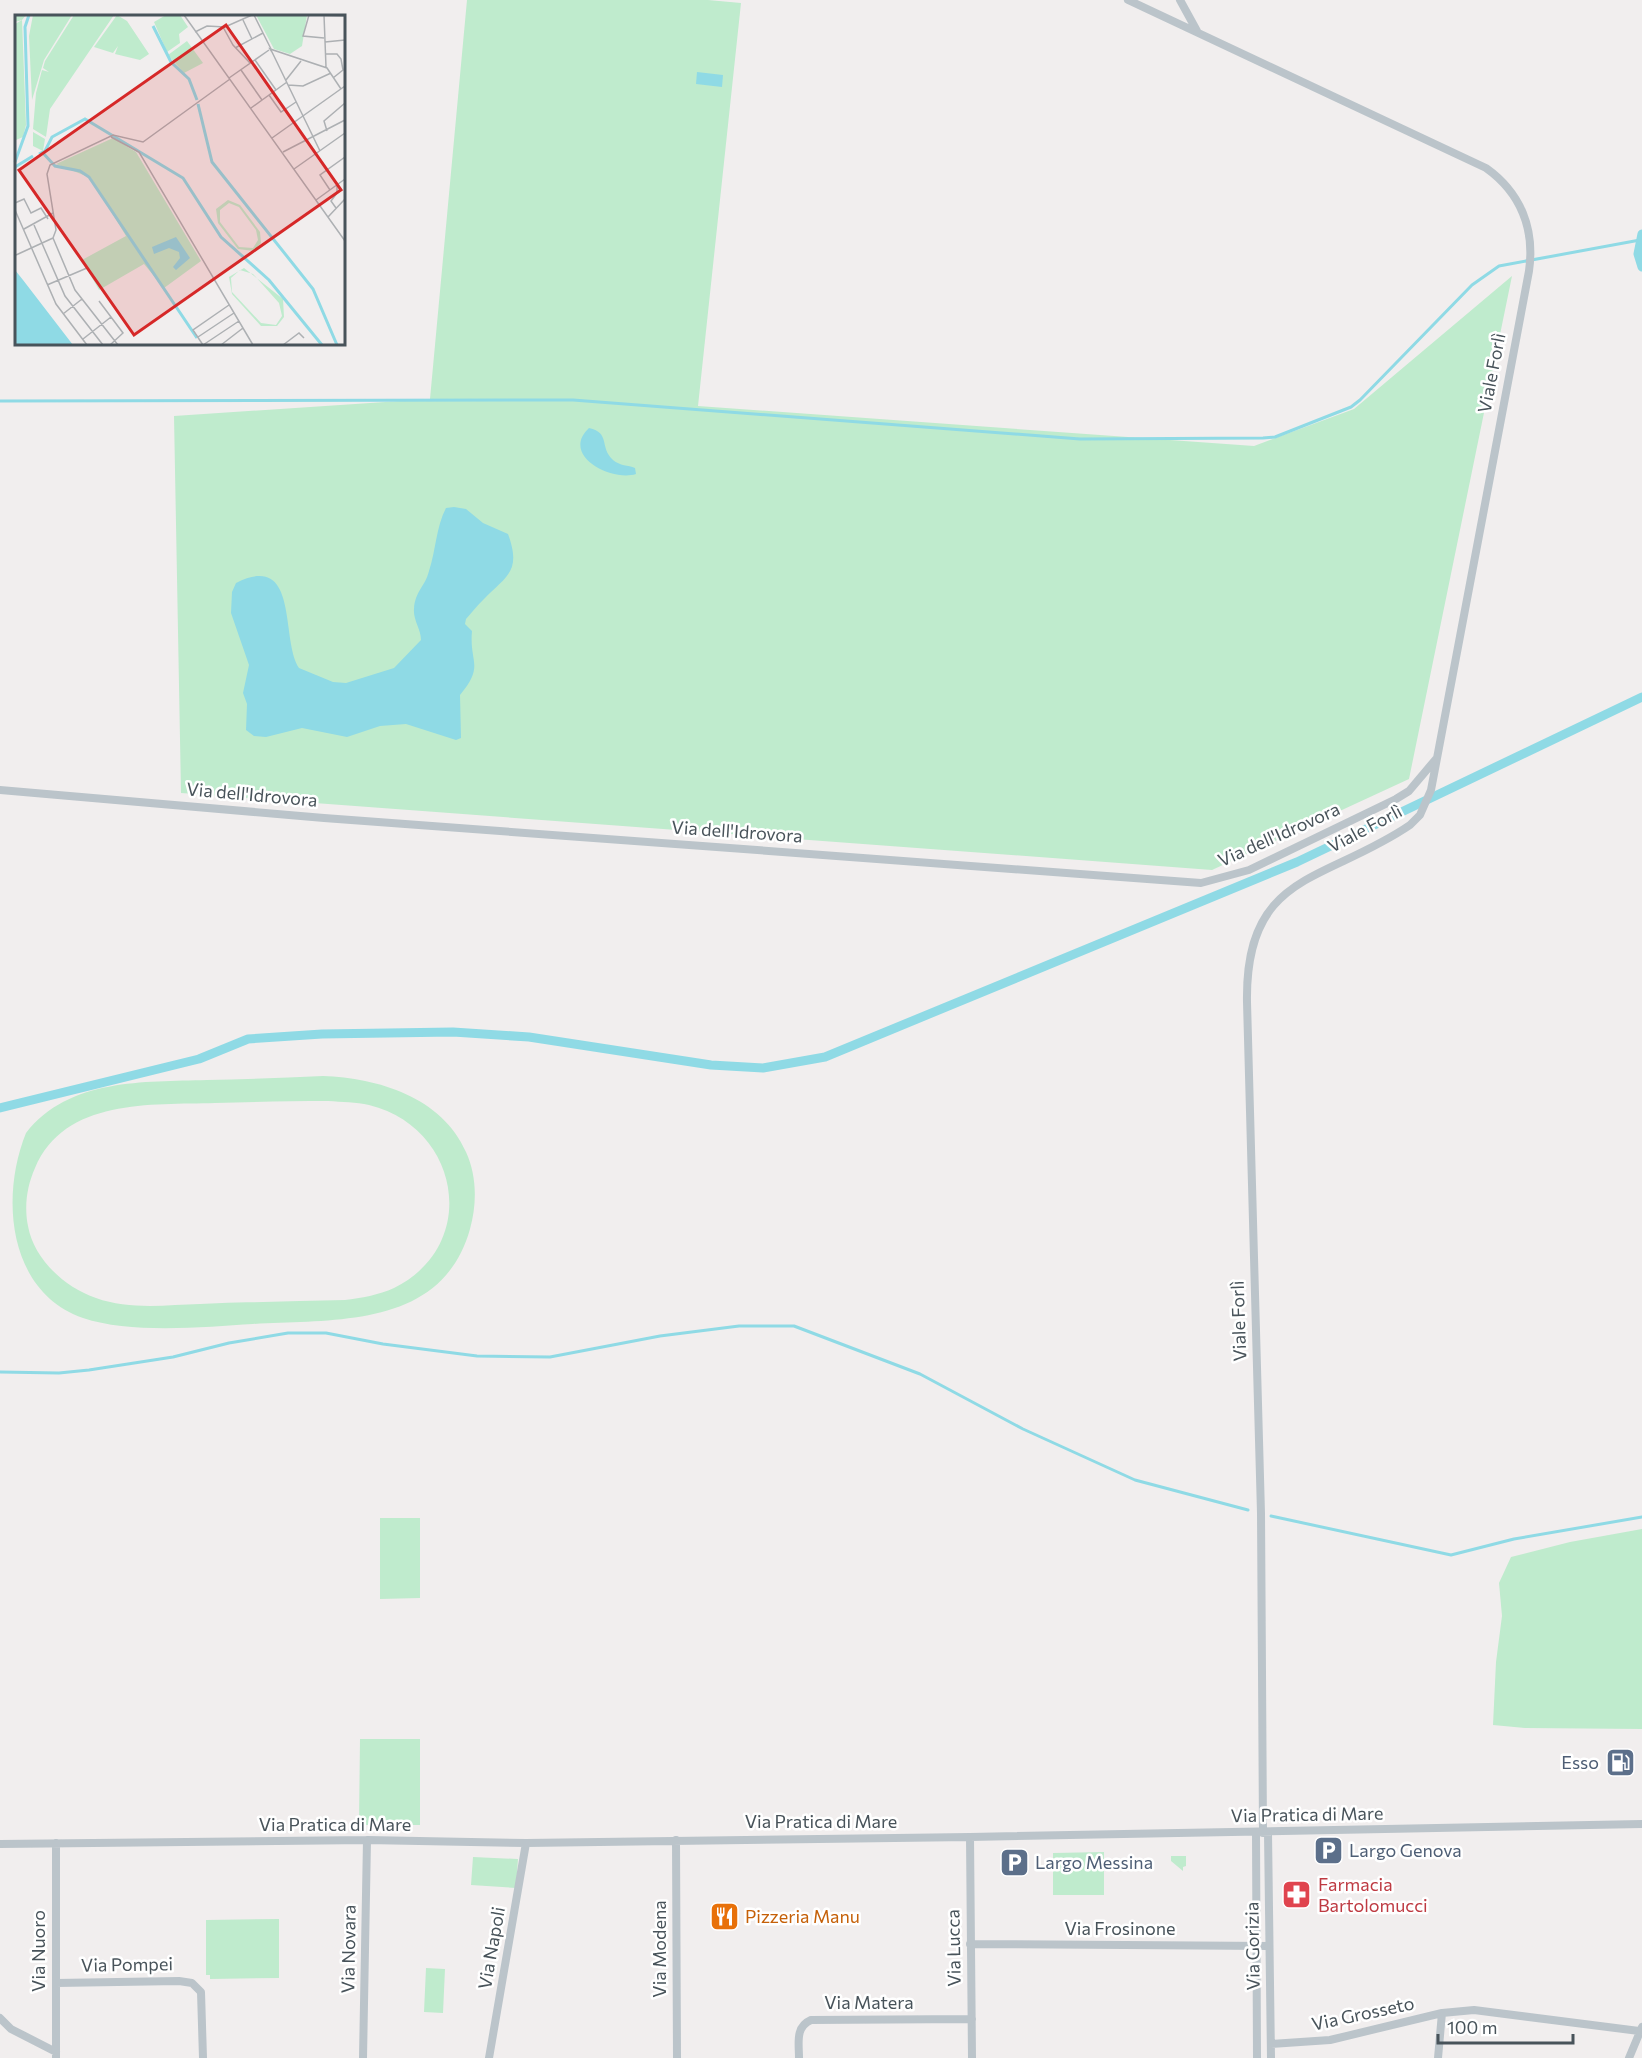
<svg xmlns="http://www.w3.org/2000/svg" width="1642" height="2058" viewBox="0 0 1642 2058" font-family="Commissioner,sans-serif">
  <style>
    .green { fill: #bfebcd; fill-rule: evenodd }
    .water { fill: #8fdae5 }
    .lines { fill: none; stroke-linecap: round; stroke-linejoin: round }
    .stream { stroke: #8fdae5; stroke-width: 3 }
    .canal { stroke: #8fdae5; stroke-width: 9 }
    .minor { stroke: #bbc4ca; stroke-width: 8 }
    .labels { text-anchor: middle; stroke-width: 5; stroke-linejoin: round; paint-order: stroke }
    .street-label { font-size: 18px; fill: #48535a; stroke: #fff }
    .service-label { font-size: 18px; fill: #4e5e75; stroke: #fff; text-anchor: start }
    .health-label { font-size: 18px; fill: #be3a42; stroke: #fff; text-anchor: start }
    .food-label { font-size: 18px; fill: #c56008; stroke: #fff; text-anchor: start }
    .inset-river { fill: none; stroke: #8fdae5; stroke-width: 3 }
    .inset-road { fill: none; stroke: #adb0b3; stroke-width: 1.5 }
    .view { fill: #d62828; fill-opacity: 0.15; stroke: #d62828; stroke-width: 3 }
    .inset-edge { fill: none; stroke: #48535a; stroke-width: 3 }
  </style>
  <rect width="100%" height="100%" fill="#f1eeee"/>
  <path class="green" d="M467,0H708L741,3L698,406L1254,446L1354,409L1512,276L1409,779L1212,870L181,793L174,416L430,399Z
    M323,1076C378,1078 442,1097 466,1152C477,1176 477,1204 470,1229C442,1329 335,1319 253,1324C204,1327 130,1334 83,1318C8,1292 0,1197 26,1133C69,1078 144,1082 207,1080C245,1079 284,1078 323,1076ZM328,1101C342,1102 356,1102 369,1105C460,1127 481,1245 394,1288C379,1295 361,1298 345,1300C297,1301 248,1302 200,1304C166,1305 129,1310 96,1298C64,1287 34,1259 28,1226C24,1206 27,1186 35,1168C65,1098 151,1105 215,1103C253,1102 290,1101 328,1101Z
    M380,1518H420V1598L380,1599Z
    M1642,1529V1729L1525,1728L1493,1725L1496,1662L1502,1616L1499,1583L1511,1557L1570,1542Z
    M360,1739H420V1825H359Z
    M1104,1852V1895H1053V1853Z
    M1171,1856H1186V1866L1183,1867V1871L1171,1861Z
    M473,1857L518,1859L516,1888L471,1885Z
    M279,1919V1978L210,1979V1975H206V1920Z
    M426,1968L445,1969L443,2013L424,2012Z"/>
  <path class="water" d="M697,72L723,75L722,87L696,84Z
    M589,428C611,433 599,447 613,460C620,466 628,465 635,468L636,474C611,482 560,455 589,428Z
    M454,507L466,509L483,523L508,534C522,572 506,576 484,599C477,606 472,612 466,619L465,624L472,631C469,663 485,665 460,695L461,738L456,740L406,724L380,726L347,737L302,728L266,737L254,736L246,730L247,704L243,693L249,665L231,613L232,592L236,583C300,551 280,639 299,668L333,682L346,683L394,668L421,640C421,629 413,620 414,609C415,591 425,587 429,571C436,550 436,527 446,508Z"/>
  <g class="lines">
    <path class="stream" d="M0,401L573,400L1080,439L1263,438L1275,437L1351,407L1360,400L1472,285L1499,266L1640,240
      M0,1372L59,1373L89,1370L173,1357L229,1343L288,1333H326L383,1344L477,1356L550,1357L660,1336L739,1326H794L920,1374L1023,1429L1135,1480L1248,1510
      M1271,1516L1451,1555L1514,1539L1642,1517"/>
    <path class="canal" d="M1642,234L1638,254L1642,267
      M0,1108L199,1059L248,1039L322,1034L453,1032L529,1037L711,1065L763,1068L825,1057L1297,862L1642,697"/>
    <path class="minor" d="M1128,0L1486,168C1521,193 1535,229 1529,271L1431,790L1420,815L1410,825C1325,883 1245,871 1247,1002L1261,1513L1263,1833
      M1180,0L1197,31
      M0,790L324,818L1201,883L1249,870L1396,799L1409,791L1436,759
      M1256,1833L1257,2058
      M1268,1833L1271,2058
      M970,1837L972,2058
      M676,1840L677,2058
      M0,1844L367,1840L526,1843L970,1837L1642,1824
      M970,1944L1269,1946
      M56,1983L179,1981L192,1983L201,1992L203,2058
      M0,2018L11,2029L56,2052
      M1271,2044L1330,2040L1442,2013L1474,2010L1639,2031
      M56,2058V1843
      M363,2058L367,1840
      M489,2058L526,1843
      M799,2058C799,2043 795,2027 811,2020L972,2019
      M1438,2058L1442,2013
      M1629,2058L1642,2027"/>
  </g>
  <defs>
    <symbol id="fuel-square" viewBox="-11 -11 22 22"><rect x="-9" y="-9" width="18" height="18" rx="4" fill="#5c6f8a" stroke="#fff"/><path d="M-5.5-6h7V0h2V4h1.3V-2.5L3-4.5l.8-.8L6-3V5H2.5V1h-1V6h-7ZM-4.2-4.7v3.2H.2V-4.7Z" fill="#fff"/></symbol>
    <symbol id="parking-square" viewBox="-11 -11 22 22"><rect x="-9" y="-9" width="18" height="18" rx="4" fill="#5c6f8a" stroke="#fff"/><path d="M-3.5-5.5H1a3.5 3.5 0 0 1 0 7H-1V5.5H-3.5ZM-1-3.4V-.6H.8a1.4 1.4 0 0 0 0-2.8Z" fill="#fff"/></symbol>
    <symbol id="pharmacy-square" viewBox="-11 -11 22 22"><rect x="-9" y="-9" width="18" height="18" rx="4" fill="#e0444e" stroke="#fff"/><path d="M-2-6h4v4h4v4h-4v4h-4v-4h-4v-4h4Z" fill="#fff"/></symbol>
    <symbol id="restaurant-square" viewBox="-11 -11 22 22"><rect x="-9" y="-9" width="18" height="18" rx="4" fill="#e8710a" stroke="#fff"/><path d="M-5-6h1v4h1v-4h1v4h1v-4h1v5L-1.5 .5V6h-2V.5L-5-1ZM5-6V6H3V1.5H1.5Q1.5-4 5-6Z" fill="#fff"/></symbol>
  </defs>
  <g fill-rule="evenodd">
    <use href="#fuel-square" x="1604" y="1746" width="33" height="33"/>
    <use href="#parking-square" x="1312" y="1834" width="33" height="33"/>
    <use href="#parking-square" x="998" y="1846" width="33" height="33"/>
    <use href="#pharmacy-square" x="1280" y="1878" width="33" height="33"/>
    <use href="#restaurant-square" x="708" y="1900" width="33" height="33"/>
  </g>
  <g class="labels">
    <g class="street-label">
      <text transform="translate(1492 373) rotate(-79)" y="6">Viale Forlì</text>
      <text transform="translate(252 795) rotate(5)" y="6">Via dell'Idrovora</text>
      <text transform="translate(1365 829) rotate(-28)" y="6">Viale Forlì</text>
      <text transform="translate(737 832) rotate(4)" y="6">Via dell'Idrovora</text>
      <text transform="translate(1279 835) rotate(-24)" y="6">Via dell'Idrovora</text>
      <text transform="translate(1239 1321) rotate(-92)" y="6">Viale Forlì</text>
      <text transform="translate(1307 1815) rotate(-1)" y="6">Via Pratica di Mare</text>
      <text x="821" y="1828">Via Pratica di Mare</text>
      <text x="335" y="1831">Via Pratica di Mare</text>
      <text x="1120" y="1935">Via Frosinone</text>
      <text transform="translate(1253 1946) rotate(-91)" y="6">Via Gorizia</text>
      <text transform="translate(492 1948) rotate(-80)" y="6">Via Napoli</text>
      <text transform="translate(954 1948) rotate(-91)" y="6">Via Lucca</text>
      <text transform="translate(349 1949) rotate(-89)" y="6">Via Novara</text>
      <text transform="translate(660 1949) rotate(-90)" y="6">Via Modena</text>
      <text transform="translate(39 1951) rotate(-90)" y="6">Via Nuoro</text>
      <text transform="translate(127 1965) rotate(-1)" y="6">Via Pompei</text>
      <text x="869" y="2009">Via Matera</text>
      <text transform="translate(1363 2014) rotate(-12)" y="6">Via Grosseto</text>
    </g>
    <g class="service-label">
      <text x="1599" y="1769" text-anchor="end">Esso</text>
      <text x="1349" y="1857">Largo Genova</text>
      <text x="1035" y="1869">Largo Messina</text>
    </g>
    <g class="health-label">
      <text x="1318" y="1891">Farmacia<tspan x="1318" dy="21">Bartolomucci</tspan></text>
    </g>
    <g class="food-label">
      <text x="745" y="1923">Pizzeria Manu</text>
    </g>
  </g>
  <g transform="translate(15 15)">
    <rect width="330" height="330" fill="#f1eeee"/>
    <path d="M0,0H11L7,5L11,110L8,122L1,125L0,9L7,5L0,7ZM18,0H57L29,45L17,85L14,21ZM59,0H99L35,94L31,122L18,114L21,78L27,55L34,57L28,53L30,46ZM102,0L112,6L134,39L125,45L100,39L103,31L98,38L79,32ZM151,0H165L173,12L164,19L165,28L152,37L139,7ZM241,0H292L287,31L275,39L259,34ZM172,26L188,48L169,58L153,40ZM18,117L30,124L28,136L18,131ZM98,123L121,137L186,246L149,273L129,249L84,275L67,245L111,221L76,163L41,149ZM213,185L225,190L245,217L246,228L239,236L223,234L203,208L201,194ZM214,188L224,192L241,215L243,225L238,233L224,232L205,207V195ZM229,253L268,284L269,302L262,311H246L217,279L214,262ZM225,255L238,259L264,288L267,301L261,310L246,308L217,277L216,263Z" fill="#bfebcd" fill-rule="evenodd"/>
    <path d="M161,222L175,243L161,255L158,252L165,243L164,237L154,233L139,239L137,232ZM0,255L8,265L58,330H0Z" fill="#8fdae5"/>
    <path class="inset-river" d="M138,11L156,47L174,64L182,85M183,89L197,147L298,274L322,330M28,138L40,151L65,156L74,162L182,323M24,139L30,136L37,122L70,104L168,163L206,222L254,265L307,330M0,147L13,111L10,12L14,0M0,152L18,141"/>
    <path class="inset-road" d="M169,0L330,226M239,0L256,34M294,0L288,21L309,23M297,0L330,1M309,0L311,52M228,5L237,24M208,12L218,30L235,48M180,17L192,11L210,12L237,0M310,27L330,25M220,33L248,18M257,37L305,136M257,37L255,34L312,53L326,74M310,39H322L326,44L328,55L318,63M240,45L261,75M226,55L247,85M214,63L254,35M271,65L286,46M273,70L288,71L316,58M254,80L266,97L281,87M236,93L272,67M312,116L309,106L330,88M96,122L124,137L238,330M257,123L330,71M268,137L330,105M279,154L330,118M315,175L305,160L330,142M301,185L330,164M0,188L9,184L16,198L26,193L33,204M321,193L316,186L322,178V170M0,195L41,289L72,330M313,202L330,184M19,210L50,281L88,330M9,214L38,198M38,223L41,215L32,159L35,150L98,120L128,127L215,64M38,223L60,275L103,330M1,240L38,223M32,270L72,253M84,286L108,318L95,330M48,299L67,284M183,322L219,298M68,324L96,302M188,330L178,315L214,290M188,330L224,306M206,330L228,313M268,330L284,318L289,323"/>
    <path class="view" d="M211,10L326,175L119,320L4,155Z"/>
    <rect width="330" height="330" class="inset-edge"/>
  </g>
  <path d="M1438 2034v9h135v-9" fill="none" stroke="#48535a" stroke-width="3"/>
  <text x="1447" y="2034" font-size="18" fill="#48535a" stroke="#ffffff" stroke-width="4.5" paint-order="stroke">100 m</text>
</svg>
